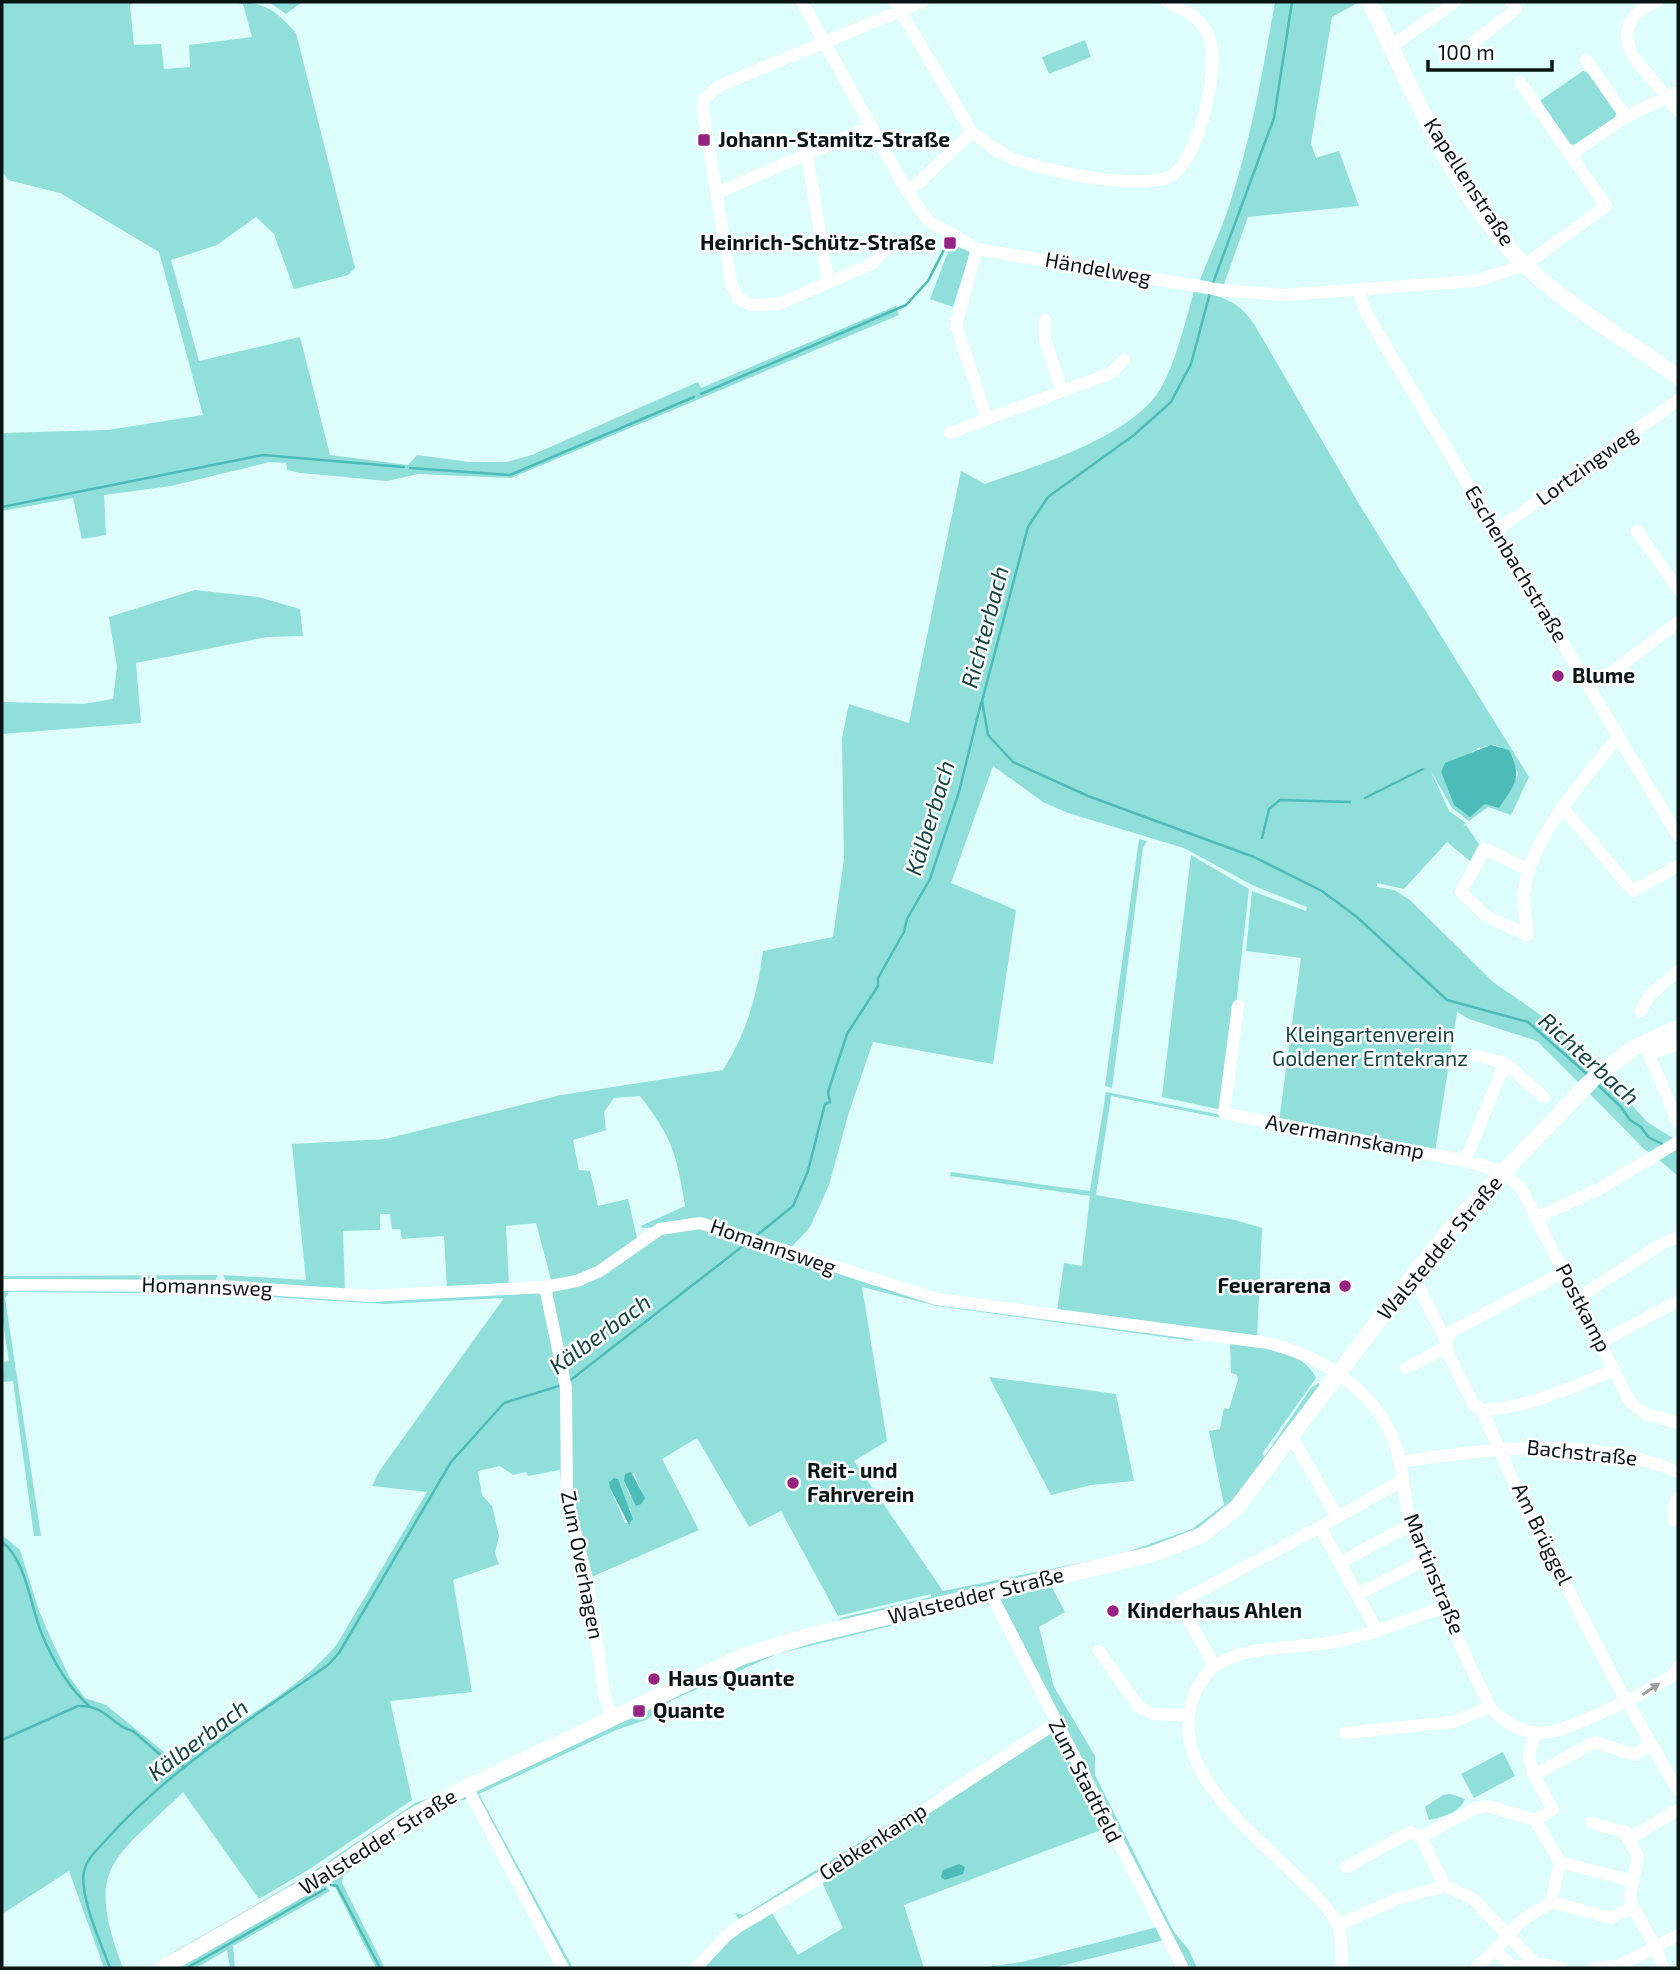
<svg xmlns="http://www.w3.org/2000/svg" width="1680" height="1970" viewBox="0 0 1680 1970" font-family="'Exo 2',sans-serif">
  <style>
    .green { fill: #91dfdb; fill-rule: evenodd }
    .water { fill: #4dbbb7 }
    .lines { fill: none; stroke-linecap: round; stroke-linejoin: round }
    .stream { stroke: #4dbbb7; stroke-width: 2.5 }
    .minor { stroke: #fff; stroke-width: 12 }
    .major { stroke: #fff; stroke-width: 16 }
    .oneway { fill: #9da1a1 }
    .poi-dot { fill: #962381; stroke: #fff; stroke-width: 2.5 }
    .labels { text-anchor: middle; stroke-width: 5; stroke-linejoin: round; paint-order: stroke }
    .poi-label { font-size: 21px; font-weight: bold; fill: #091414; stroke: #fff; text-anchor: start }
    .street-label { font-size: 21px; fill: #091414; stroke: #fff }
    .park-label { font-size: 21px; fill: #144644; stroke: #fff }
    .water-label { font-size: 23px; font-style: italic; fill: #144544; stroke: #fff }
  </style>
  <rect width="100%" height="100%" fill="#ddfefc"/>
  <path class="green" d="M2,2H135L130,5L134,45L161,44L164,69L190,67L189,45L252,37L243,4L232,2C265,2 275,9 296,33L355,268L348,275L294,289L274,234L256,217L217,245L171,260L199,361L300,337L330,455L408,465L417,455L469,462H506L532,455L698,382L701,388L896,306L899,315L511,478L418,474L387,481L301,473L287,470L286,463L270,462L171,486L104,495L106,535L82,539L73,498L2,511V433L108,430L203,415L159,252L60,193L8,180L2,171Z
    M269,2H302L286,14Z
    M1275,2H1359L1332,17L1311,143L1316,158L1339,151L1359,206L1248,217L1224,284L1200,280C1210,254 1223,227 1231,200C1252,135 1263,69 1275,2Z
    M1085,40L1091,57L1049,74L1042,57Z
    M1583,71L1589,73L1617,113L1614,120L1576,145L1569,144L1541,103V100Z
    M951,244L970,252L953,307L930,299Z
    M1194,291C1221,296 1238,300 1254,324L1362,509L1529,777L1511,815L1488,807L1469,821L1452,808L1431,771L1449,811L1466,823L1463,827L1466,825L1479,844L1470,861L1447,842L1404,889L1377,883V887L1394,890L1410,900L1493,982L1545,1018L1596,1065L1578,1082L1537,1041L1469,1019L1457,1012L1435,1152L1279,1121L1301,958L1246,951L1252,891L1306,911L1307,907L1252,885L1184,848L1068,813L1043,802L993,766L951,883L1016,910L993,1064L873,1042L849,1112L829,1185L810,1227L788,1251L714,1223L643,1228L641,1226L685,1206C677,1155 672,1137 640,1096L614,1098L604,1112L606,1130L573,1140L579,1170L590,1171L598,1206L628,1199L637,1238L599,1269L552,1283L536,1223L506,1226L509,1286L447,1290L444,1236L402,1239L400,1229H392L390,1214H380V1230L343,1231L345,1291L227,1283L223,1275L306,1280L292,1144L386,1139L561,1095L723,1070C747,1032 757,996 763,951L833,937L844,859L842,738L849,704L909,723L961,471L985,484C1036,466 1132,437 1161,388C1177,359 1185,322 1194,291ZM1492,745L1499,746L1518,772L1517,778L1485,804L1454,805L1441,772L1478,748Z
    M195,590L258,597L300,609L303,636L267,637L136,663L141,723L2,734V702L84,704L113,699L117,667L109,617Z
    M1139,839L1147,841L1143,847L1112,1088L1105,1086Z
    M1191,855L1249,889L1236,1005H1232L1222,1110L1162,1097Z
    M1607,1077L1647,1122L1676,1140L1651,1154L1644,1149L1590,1094Z
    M1106,1092L1257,1122L1256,1125L1111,1096L1096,1195L1235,1220L1262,1228L1257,1339L1057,1311L1064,1263L1082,1266L1090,1196L950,1176L951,1172L1090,1191Z
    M1678,1148V1176L1659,1160Z
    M700,1227L934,1301L1192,1335L1193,1341L937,1306L862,1287L887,1441L854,1461L943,1591L1114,1556L827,1626L844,1617L931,1597V1594L838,1616L781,1511L749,1527L697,1438L662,1459L699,1530L589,1578L570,1506L569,1455L551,1291L661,1233ZM634,1473L644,1498L630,1497L624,1481ZM610,1488L631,1510L632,1523H625Z
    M218,1275L215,1281H2V1276Z
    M2,1286L305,1293L540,1291L563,1378L564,1483H561L560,1470L528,1476L526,1472L513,1475L500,1466L478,1471L482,1495L492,1506L499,1536L495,1553L499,1564L453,1580L472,1692L390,1701L412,1800L308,1870L259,1899L183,1792C113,1861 84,1865 123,1968H104L69,1871L2,1914V1535L20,1550L38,1608L52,1641L70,1678L85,1698L106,1705L175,1761L184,1758C231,1726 302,1688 337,1644L427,1492L372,1486L380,1470L504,1298L385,1304L223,1294L9,1292L5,1298L41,1536H34L13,1381L3,1382L4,1362L9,1361L2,1317Z
    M1230,1340C1260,1344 1302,1349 1316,1378L1262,1454L1265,1456L1311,1388L1319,1383L1321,1388L1228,1510L1174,1543L1119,1555L1192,1529L1224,1505L1209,1431L1220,1429L1224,1408L1229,1409L1238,1380L1237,1375L1231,1373Z
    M989,1377L1116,1394L1134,1481L1091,1485L1051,1495Z
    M1049,1582L1065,1612L1039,1627L1054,1687L1095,1756V1775L1174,1932L1189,1950L1197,1968H1185L998,1602L1001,1595Z
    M986,1599L993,1606L984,1603L777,1654L672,1700L646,1720L616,1730L479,1794L573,1968H566L476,1800V1787L746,1660Z
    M1054,1731L1057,1732L1106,1828L904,1905L924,1968H699L728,1937L770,1910L798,1955L843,1928L821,1880Z
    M1503,1752L1515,1776L1474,1798L1461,1774Z
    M964,1777L741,1923L735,1913L744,1915Z
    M462,1792L471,1799C449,1796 364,1860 343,1876L342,1883L385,1968H376L330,1877Z
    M1451,1794L1465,1799C1460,1813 1441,1817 1429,1820L1425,1807L1443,1795Z
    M439,1795L330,1867L169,1960L167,1956L311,1873L415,1803Z
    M323,1882L330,1891L233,1946L235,1968H230L227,1950L196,1968H176Z
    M1157,1927L1164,1940L1053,1968H979L1022,1962Z"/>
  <path class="water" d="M1491,745L1509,750C1523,779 1515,783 1499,808L1485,804L1470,817L1454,805L1441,772L1445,763Z
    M631,1472L645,1498L641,1504L636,1506L624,1481L625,1474Z
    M614,1478L618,1479L633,1519L629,1525L610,1488L609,1482Z
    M959,1864L965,1867L963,1874L945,1880L941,1877L943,1870Z"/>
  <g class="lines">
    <path class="stream" d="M1213,283L1274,118L1292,2
      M1210,293L1191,364L1171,402L1134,435L1048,497L1028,527L982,701L988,735L1013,762L1088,796L1254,857L1322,891L1357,917L1447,1000L1528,1022L1588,1075
      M701,394L906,305L928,281L947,244
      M410,468L510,475L694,397
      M2,507L263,455L404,467
      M1365,798L1423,769
      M1262,838L1269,809L1280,800L1350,802
      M1598,1085L1621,1107L1630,1120L1641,1127L1648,1137L1664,1145
      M756,1236L793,1206L808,1171L825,1104L830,1102L828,1092L847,1034L878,986V978L904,932L907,919L930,879L959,792L981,703
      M568,1382L748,1242
      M2,1542C26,1560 30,1604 41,1632C52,1659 67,1686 89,1706
      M2,1740L78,1706C108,1705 111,1726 133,1731L172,1765L183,1766
      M331,1885L337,1886L380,1968
      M110,1968C101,1943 79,1896 84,1871C87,1858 98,1849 106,1840C169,1769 251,1719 328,1665L339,1653L451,1462L504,1403L562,1385
      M187,1968L325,1889"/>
    <path class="minor" d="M802,2L908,193L929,221L977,249L1220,290L1283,295L1475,281L1525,265L1606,206L1520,82
      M895,2L972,132
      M1657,2C1630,11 1621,29 1632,55L1678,111
      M1474,42L1516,9L1511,2
      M1390,47L1455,2
      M1586,60L1626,117
      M807,154L828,282
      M1570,155L1626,117L1678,92
      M717,193L870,127
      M908,193L972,132C985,142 997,152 1012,158C1042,171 1147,193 1174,174C1200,154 1222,63 1208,34C1199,16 1183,10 1167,2
      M977,249L956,325L987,419
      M884,250L872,264L778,304L751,305L739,299L731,283L703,110L704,99L719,86L922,2
      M1358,291L1365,310L1390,354L1678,836
      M1045,320V340L1062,391
      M950,433L1111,373L1124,360
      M1496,531L1678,400
      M1637,531L1678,589
      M1588,684L1615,670L1678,622
      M1563,808L1633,891L1678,866
      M1529,870L1485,849L1461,892L1486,916L1527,935C1527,920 1522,906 1524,892C1530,838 1585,778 1618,737
      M1238,1006L1224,1113L1465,1161L1504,1172L1521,1188L1630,1402L1646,1414L1678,1423
      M1641,1011L1649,996L1678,971
      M1644,1043L1678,1122
      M1649,1054L1678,1044
      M1476,1056L1505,1063
      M1465,1161L1505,1063L1544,1097
      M1536,1218L1599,1189L1678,1142
      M1413,1275L1446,1341L1448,1353L1474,1405L1482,1410L1520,1497L1618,1686L1678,1791
      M2,1285L221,1286L369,1296L545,1287L577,1281L600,1271L660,1229L700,1223L936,1299L1268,1343C1330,1359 1386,1397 1400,1462C1405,1488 1406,1515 1416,1541C1438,1596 1463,1653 1490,1707C1531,1751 1562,1729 1608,1710C1635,1698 1650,1690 1675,1674L1678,1667
      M545,1287L566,1388L567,1498L587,1579L605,1697L612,1718
      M1578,1298L1663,1243L1678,1237
      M1446,1341L1452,1331L1564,1272
      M1601,1342L1678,1301
      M1406,1368L1446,1347
      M1482,1410C1528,1408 1572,1387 1614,1370
      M1292,1437L1337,1517
      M1400,1462C1493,1448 1588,1435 1678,1472
      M1674,1520L1675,1503L1678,1497
      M1320,1527L1403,1480
      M1341,1562L1410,1525
      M990,1592L1183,1968
      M1359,1594L1415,1565L1423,1557
      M1099,1651L1139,1707L1153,1714L1187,1715
      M1214,1666L1179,1602L1320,1527L1376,1629
      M1345,1733L1453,1722L1490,1707
      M1534,1733L1529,1758L1534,1775L1595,1742L1634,1755L1650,1745
      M1534,1775L1553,1810L1535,1820
      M467,1787L563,1968
      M1592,1823L1625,1832L1638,1857L1630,1895L1633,1907L1656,1948L1663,1968
      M1421,1837L1478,1807L1487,1806L1535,1820L1560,1862L1551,1902L1521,1921L1495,1950
      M1628,1839L1678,1810
      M1560,1862L1632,1881
      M1346,1867L1411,1832L1421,1837L1445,1886
      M1551,1902L1611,1918L1633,1907
      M1338,1925L1397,1899L1445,1886L1472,1898L1535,1963L1561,1968
      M696,1968L726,1936L741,1925L820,1878L1056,1723
      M1342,1968C1341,1954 1343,1934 1336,1921C1297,1859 1158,1785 1194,1695C1198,1684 1209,1668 1220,1663C1253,1644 1297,1649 1334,1642C1372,1635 1409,1619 1445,1607
      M1476,1968L1495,1950L1513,1967L1535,1963
      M1595,1968L1619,1966L1678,1935"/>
    <path class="major" d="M1370,2C1411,88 1457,201 1527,267C1573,310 1628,340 1678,377
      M163,1968L322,1877L409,1818L467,1787L744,1656L808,1636L1153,1554L1202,1535L1237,1507L1413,1275L1462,1215L1597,1075L1634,1048L1678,1028"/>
  </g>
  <defs><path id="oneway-solid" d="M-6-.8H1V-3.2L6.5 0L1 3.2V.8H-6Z" transform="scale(1.75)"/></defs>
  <use class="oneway" href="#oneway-solid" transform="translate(1651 1689) rotate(-34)"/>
  <g class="poi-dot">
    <rect x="697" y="133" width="14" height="14" rx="3.5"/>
    <rect x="943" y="236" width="14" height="14" rx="3.5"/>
    <circle cx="1558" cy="676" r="7"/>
    <circle cx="1345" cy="1286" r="7"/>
    <circle cx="793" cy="1483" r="7"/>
    <circle cx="1113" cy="1611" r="7"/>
    <circle cx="654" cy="1679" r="7"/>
    <rect x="632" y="1704" width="14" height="14" rx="3.5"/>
  </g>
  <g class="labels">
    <g class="poi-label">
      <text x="718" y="147">Johann-Stamitz-Straße</text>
      <text x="936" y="250" text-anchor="end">Heinrich-Schütz-Straße</text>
      <text x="1572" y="683">Blume</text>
      <text x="1331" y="1293" text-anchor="end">Feuerarena</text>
      <text x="807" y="1478">Reit- und<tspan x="807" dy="24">Fahrverein</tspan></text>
      <text x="1127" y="1618">Kinderhaus Ahlen</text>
      <text x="668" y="1686">Haus Quante</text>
      <text x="653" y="1718">Quante</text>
    </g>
    <g class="street-label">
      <text transform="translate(1469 182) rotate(57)" y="7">Kapellenstraße</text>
      <text transform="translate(1098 269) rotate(10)" y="7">Händelweg</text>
      <text transform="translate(1587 466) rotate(-36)" y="7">Lortzingweg</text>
      <text transform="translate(1516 564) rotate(59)" y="7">Eschenbachstraße</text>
      <text transform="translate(1345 1137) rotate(11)" y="7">Avermannskamp</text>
      <text transform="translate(773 1247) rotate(19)" y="7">Homannsweg</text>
      <text transform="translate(1440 1248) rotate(-50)" y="7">Walstedder Straße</text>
      <text transform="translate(207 1287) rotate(2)" y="7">Homannsweg</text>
      <text transform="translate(1583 1308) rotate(63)" y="7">Postkamp</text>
      <text transform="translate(1582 1453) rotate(6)" y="7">Bachstraße</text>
      <text transform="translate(1542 1534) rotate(64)" y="7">Am Brüggel</text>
      <text transform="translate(582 1565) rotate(79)" y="7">Zum Overhagen</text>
      <text transform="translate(1434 1574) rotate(68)" y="7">Martinstraße</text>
      <text transform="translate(976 1596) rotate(-14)" y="7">Walstedder Straße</text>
      <text transform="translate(1085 1781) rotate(63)" y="7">Zum Stadtfeld</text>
      <text transform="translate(378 1842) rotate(-32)" y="7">Walstedder Straße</text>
      <text transform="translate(873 1842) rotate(-33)" y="7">Gebkenkamp</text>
    </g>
    <g class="park-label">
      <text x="1370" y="1042">Kleingartenverein<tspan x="1370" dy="24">Goldener Erntekranz</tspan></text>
    </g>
    <g class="water-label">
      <text transform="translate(985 627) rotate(-75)" y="8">Richterbach</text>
      <text transform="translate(930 818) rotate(-73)" y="8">Kälberbach</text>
      <text transform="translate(1589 1059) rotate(42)" y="8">Richterbach</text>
      <text transform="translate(600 1334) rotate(-36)" y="8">Kälberbach</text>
      <text transform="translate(198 1740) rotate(-37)" y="8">Kälberbach</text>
    </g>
  </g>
  <rect width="1680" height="1970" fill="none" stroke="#091414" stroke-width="7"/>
  <path d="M1428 60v10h124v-10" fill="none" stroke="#091414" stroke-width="3.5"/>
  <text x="1438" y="60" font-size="21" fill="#091414" stroke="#ffffff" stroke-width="5" paint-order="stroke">100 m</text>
</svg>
